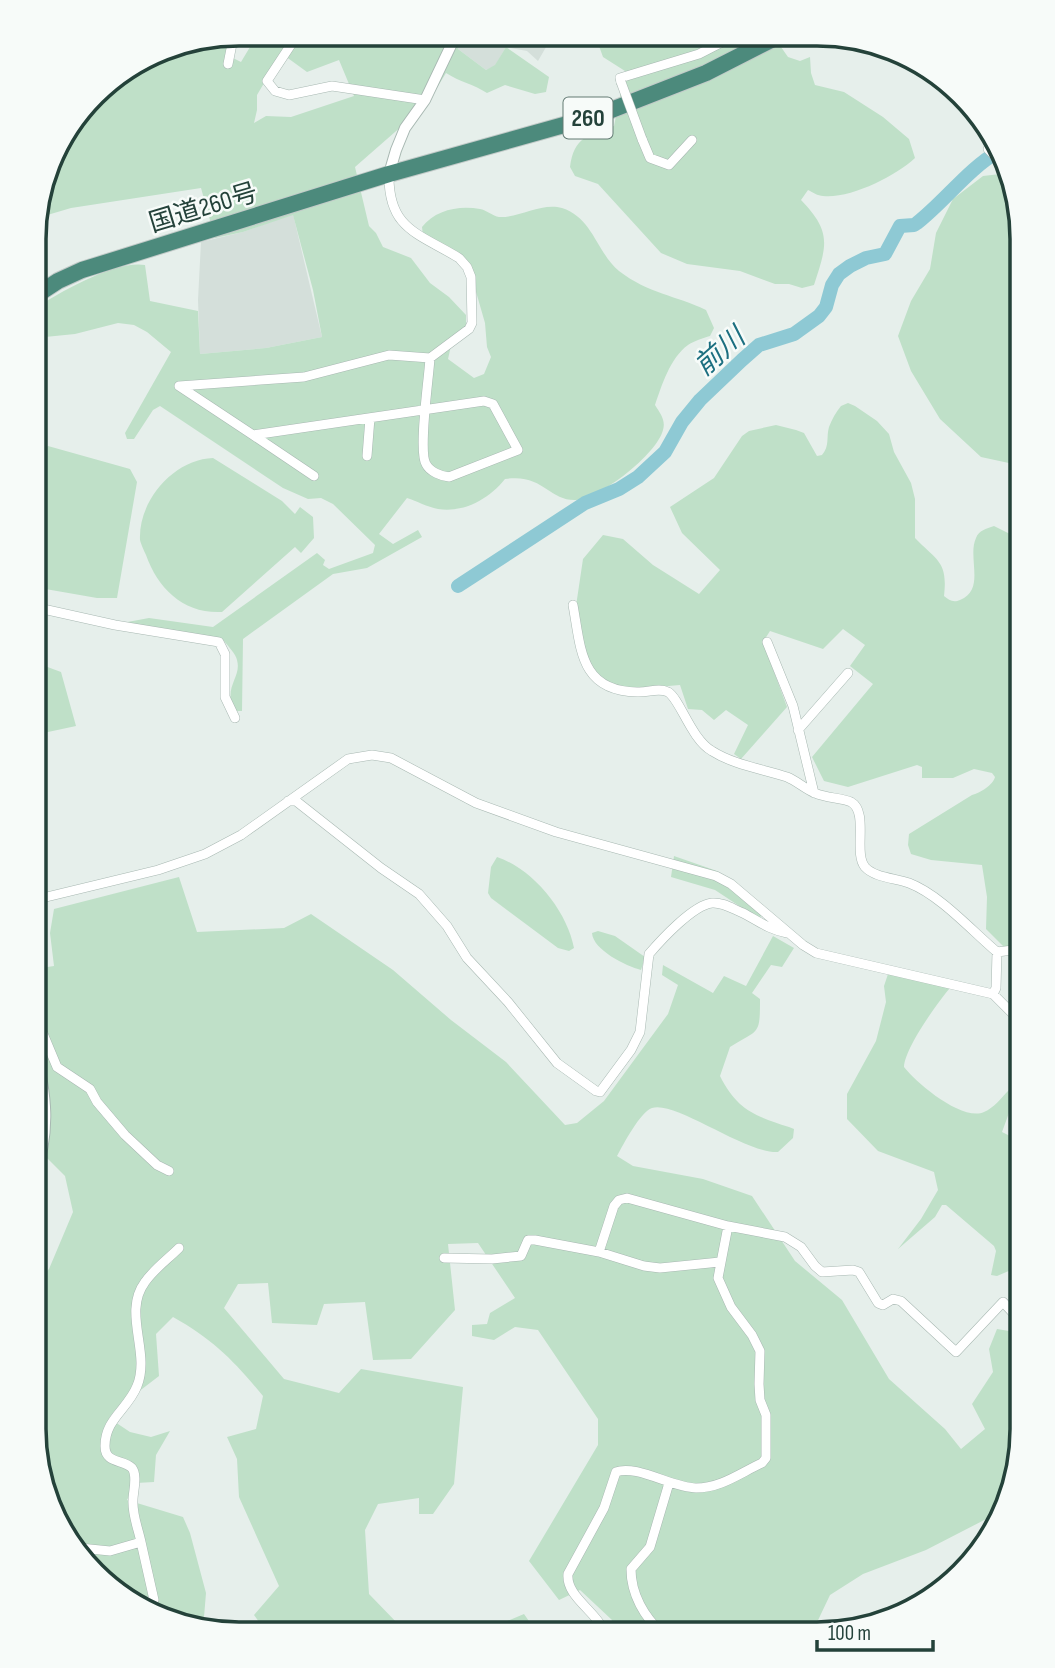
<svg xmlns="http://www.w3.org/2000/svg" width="1055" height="1668" viewBox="0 0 1055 1668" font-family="'Sofia Sans Condensed','Noto Sans JP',sans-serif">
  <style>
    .built { fill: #d4dfda }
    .green { fill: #bfe0c8 }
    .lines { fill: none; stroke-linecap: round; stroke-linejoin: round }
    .river { stroke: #8ec9d4; stroke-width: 14 }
    .minor-casing { stroke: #a8b8b2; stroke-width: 10 }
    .tertiary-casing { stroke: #a8b8b2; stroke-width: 12 }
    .trunk-casing { stroke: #c2cac8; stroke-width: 18 }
    .minor { stroke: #fff; stroke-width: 9 }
    .tertiary { stroke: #fff; stroke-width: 10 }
    .trunk { stroke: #4c8a7c; stroke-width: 16 }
    .minor-bridge-casing { stroke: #a8b8b2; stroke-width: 10; stroke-linecap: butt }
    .minor-bridge { stroke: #fff; stroke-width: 9 }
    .labels { text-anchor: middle; stroke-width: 5; stroke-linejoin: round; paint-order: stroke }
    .shield { fill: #f7fbf9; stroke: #637a73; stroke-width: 2 }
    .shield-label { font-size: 24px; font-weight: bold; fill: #24423a }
    .street-label { font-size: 26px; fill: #24423a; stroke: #f7fbf9 }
    .water-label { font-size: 28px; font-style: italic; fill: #1c6f80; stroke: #f7fbf9 }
    .rim { fill: none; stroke: #24423a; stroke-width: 3.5 }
  </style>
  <rect width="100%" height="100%" fill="#e6efeb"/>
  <path class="built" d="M463,35H553L538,61L527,51L506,47L495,66L486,70L458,49Z
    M293,214L322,337L266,348L200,354L198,300L201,242L243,232Z"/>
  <path class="green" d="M241,33L293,34L257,95V110L254,123L266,116L291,117L354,96L339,60L307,72L285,56L300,36L319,45L326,34L463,35L458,49L486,70L495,65L506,47L549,77L546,92L535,94L505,85L487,93C473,84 460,82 446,73L427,104L355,167L369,226L376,233L383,247L411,258L430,283L449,297L466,315V327L453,337L448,359L474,378L484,374L491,357L487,347L485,323L468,264L423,235L422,227C435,210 459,205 480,209C486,210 493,216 499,217C519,218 542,202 562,208C593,218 597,253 619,271C649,294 675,295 706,310L714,328L710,336C703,338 694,341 688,345C670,358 662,385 655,405C660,413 666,420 663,430C657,454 601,498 576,500C549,501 543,473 505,479C489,499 464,513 438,509C427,507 417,501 407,498L379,534L393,544L418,530L422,537L367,568L333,574L243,639L242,711H234C223,686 242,678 237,660C236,654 228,646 224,641L122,623L149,618L213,627L317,553L325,560L323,565L329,569L373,553L375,545L333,504L321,498L308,499L283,488L160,406L153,410L134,439H127L125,433L171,352L147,332L134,325L118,323L75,334L35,338V308C61,292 115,260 145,265L150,301L198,311L200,354L266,348L322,337L313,290L293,215L243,232L215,238L201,188L71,208L44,216L35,222V212L55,147L103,84L160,49L230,35L227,55L241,62L250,47L237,38Z
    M595,35L774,37L788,57L800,61L810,57L811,73L815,85L844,92L883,117L909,139L915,158C896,176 850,199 823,196C818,196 812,192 808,190L801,200C832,232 827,245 814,285L802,288L789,284H775L740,271L687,264L661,253L598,184L575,176L570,167C574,137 588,135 614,126L625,71L603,57Z
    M1009,173L1022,238V466L981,457L940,419L911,371L898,336L911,301L930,269L936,233L953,199L983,176Z
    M848,403L855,406L877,421L889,434L894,452L911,483L915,499V538C937,561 948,561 944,596C949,600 953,603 960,600C986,590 967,557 976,538C979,530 986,529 994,526L1022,540L1021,946L1004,947L986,929L987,897L982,865L931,860L911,854L908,845L909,834L972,795C980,793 993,785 995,777L992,773L974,769L953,778H922V767L917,765L848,787L824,781L812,757L873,684L850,666L865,645L843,629L823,649L770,631L763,642L787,707L741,759L734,754L748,725L726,710L714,720L702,710L688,709L680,685L634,689L611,685L596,677L587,663L576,606L583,559L603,535L623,539L653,565L699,594L720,570L682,533L670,507L714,478L742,436L749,431L776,425L796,430L804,433L817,456L822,455C830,446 826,437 829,427C832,419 836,412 841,406Z
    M48,446L130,469L137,482L117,598H97L34,587L35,478L40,454Z
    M213,458L282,501L295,514L300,507L313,517L314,538L301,553L295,547L222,612C184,614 158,589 146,555C144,551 141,544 140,540C138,500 175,459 213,458Z
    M34,662L61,672L76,726L34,735Z
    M674,856L717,871L766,908L759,919L715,890L671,877Z
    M497,857C533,869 567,911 574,948L569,951L558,948L491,898L488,893L491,867Z
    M179,877L197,932L284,928L311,914L393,970L451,1020L506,1062L565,1125L577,1123L604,1101L668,1014L678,985L662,975L663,965L713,993L724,976L746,986L773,936L794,948L782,967L771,965L752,993L760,999C760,1036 759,1029 730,1047L720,1076C737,1110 755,1116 789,1127L794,1129L793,1138L778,1152C746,1154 675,1100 652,1108C640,1112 623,1145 617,1156L633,1166L703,1179L752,1196L795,1261L842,1300L889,1379L945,1429L961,1449L985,1429L972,1404L993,1372L989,1349L997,1329L1021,1333V1444L994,1515L926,1550L863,1574L830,1595L811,1635L607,1634L612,1620L580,1590L559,1600L529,1561L598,1445V1419L538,1330L515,1327L494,1340L472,1336V1325L487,1324L490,1313L515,1298L478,1243L448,1244L455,1310L411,1359L373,1360L365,1302L324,1304L317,1325L272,1323L268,1283L238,1284L224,1308L284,1379L339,1393L361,1369L463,1387L454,1484L433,1514H419V1498L378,1504L365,1530L369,1594L401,1627L403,1634L267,1633L254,1615L279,1586L239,1497L237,1459L227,1437L256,1429L263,1396C234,1361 214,1340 173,1317L156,1334L159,1376L116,1409L109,1418L130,1432L151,1437L170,1431L156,1455L154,1482L136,1483L127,1500L183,1517L190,1533L206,1593L203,1629L113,1592L49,1508L33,1430V1315L37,1312H33V1280H38L49,1269L73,1212L65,1176L34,1145V969L54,966L50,933L54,909Z
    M598,931L615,936L645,957L641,970C626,966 593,950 592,933Z
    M888,974L950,988C937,1003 905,1048 904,1067C916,1083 963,1122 984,1112C994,1108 1002,1097 1009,1090L1013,1088L1017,1091L1002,1132L1012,1137L1021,1133V1275L1011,1270L997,1276L991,1275L996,1251L994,1246L946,1205H942L935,1217L898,1249L921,1219L938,1190L934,1172L878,1151L847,1119V1094L876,1041L886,1002L884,986Z
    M524,1614L538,1634H503L500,1624Z"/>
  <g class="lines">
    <path class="river" d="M458,586L585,503L619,489L638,477L665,452L682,422L700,400L742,360L759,345L794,334L819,316L826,307L832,285L839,274L850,266L866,258L885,254L900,226L914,225L917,223C946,200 968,169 999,151"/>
    <defs>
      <path id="minor" d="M298,34L267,81L275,91L289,95L332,86L425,100
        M228,64L233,39L236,34
        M621,82L620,78L699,54L734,36
        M642,139L650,158L669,165L692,140
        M988,149L1008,169
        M179,386L253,435L484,401L493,404L518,450L449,477C441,476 430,472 426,464C418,451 429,377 430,358
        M179,386L304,377L389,355L430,358L469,329L472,323L471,277L467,267L459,258C418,233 388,229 389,174
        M253,435L314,476
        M367,456L370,418
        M573,605C581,649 580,691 637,692C648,693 658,687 668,692C680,699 691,739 712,751C734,765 763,769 787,777C797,781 805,789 815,793C825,798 843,798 851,802C869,812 853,853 865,867C875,878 896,878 909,883C940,895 971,930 997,952L1021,949
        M34,607L115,625L219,642L225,654V697L235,718
        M767,642L793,706L814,793
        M798,730L848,673
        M288,801H296L381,868L419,894L447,926L467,958L508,1002L557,1063L596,1091L600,1092L631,1050L640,1032L649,954C661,940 693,905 712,903C723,902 733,909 743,913C758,921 770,930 787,933
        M34,900L158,870L205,854L241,835L348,759L372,755L391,758L476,803L556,832L716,876L731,884L803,945L816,953L993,994L1021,1022
        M993,994L996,988L997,952
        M34,1012L57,1067L90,1089L97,1102L125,1135L157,1165L169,1171
        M599,1252L614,1206L619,1200L627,1198L728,1226L785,1237L801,1247L815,1266L822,1272L853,1270L859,1272L878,1303L883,1305L893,1299L901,1301L956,1352L1003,1302L1014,1314L1021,1316
        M444,1258L492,1259L521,1256L528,1240H535L599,1252L644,1266L660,1268L720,1262
        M80,1548L110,1551L141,1542C138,1528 132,1514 133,1500C133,1491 138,1476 132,1468C123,1459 105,1464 105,1446C105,1419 128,1409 137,1386C151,1352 122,1313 145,1282C154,1269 168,1259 179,1248
        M139,1603L154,1600L141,1542
        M600,1634V1624C590,1608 566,1594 568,1574L604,1508L616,1472C636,1464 673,1488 696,1488C721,1488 740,1473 762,1463L766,1458V1415L760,1400L759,1384L760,1351L752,1335L731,1307L718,1278L728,1226
        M663,1634C644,1617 631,1594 631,1569L650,1547L669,1483"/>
      <path id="tertiary" d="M389,174L396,150L405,128L425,100L456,35
        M34,1178C51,1132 47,1094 34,1047"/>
      <path id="trunk" d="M35,296L58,281L82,270L389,174L596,116L706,73L777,37"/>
    </defs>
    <use href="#minor" class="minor-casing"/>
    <use href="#tertiary" class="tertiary-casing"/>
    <use href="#trunk" class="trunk-casing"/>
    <use href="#minor" class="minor"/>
    <use href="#tertiary" class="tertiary"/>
    <use href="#trunk" class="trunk"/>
    <defs>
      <path id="minor-bridge" d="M621,82L642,139"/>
    </defs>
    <use href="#minor-bridge" class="minor-bridge-casing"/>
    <use href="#minor-bridge" class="minor-bridge"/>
  </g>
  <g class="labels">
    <rect class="shield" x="563.5" y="97.5" width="49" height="41" rx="5"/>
    <g class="shield-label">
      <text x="588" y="126">260</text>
    </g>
    <g class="street-label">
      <text transform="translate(203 207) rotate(-17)" y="9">国道260号</text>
    </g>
    <g class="water-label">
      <text transform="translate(719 351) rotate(-41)" y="10">前川</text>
    </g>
  </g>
  <path d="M0 0H1055V1668H0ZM239 46H817A193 193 0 0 1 1010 239V1429A193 193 0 0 1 817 1622H239A193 193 0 0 1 46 1429V239A193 193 0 0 1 239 46Z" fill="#f7fbf9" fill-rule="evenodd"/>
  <path class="rim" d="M239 46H817A193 193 0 0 1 1010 239V1429A193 193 0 0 1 817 1622H239A193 193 0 0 1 46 1429V239A193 193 0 0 1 239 46Z"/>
  <path d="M817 1640v10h116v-10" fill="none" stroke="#24423a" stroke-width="3.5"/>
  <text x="828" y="1640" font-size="21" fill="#24423a" stroke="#f7fbf9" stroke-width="5" paint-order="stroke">100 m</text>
</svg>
